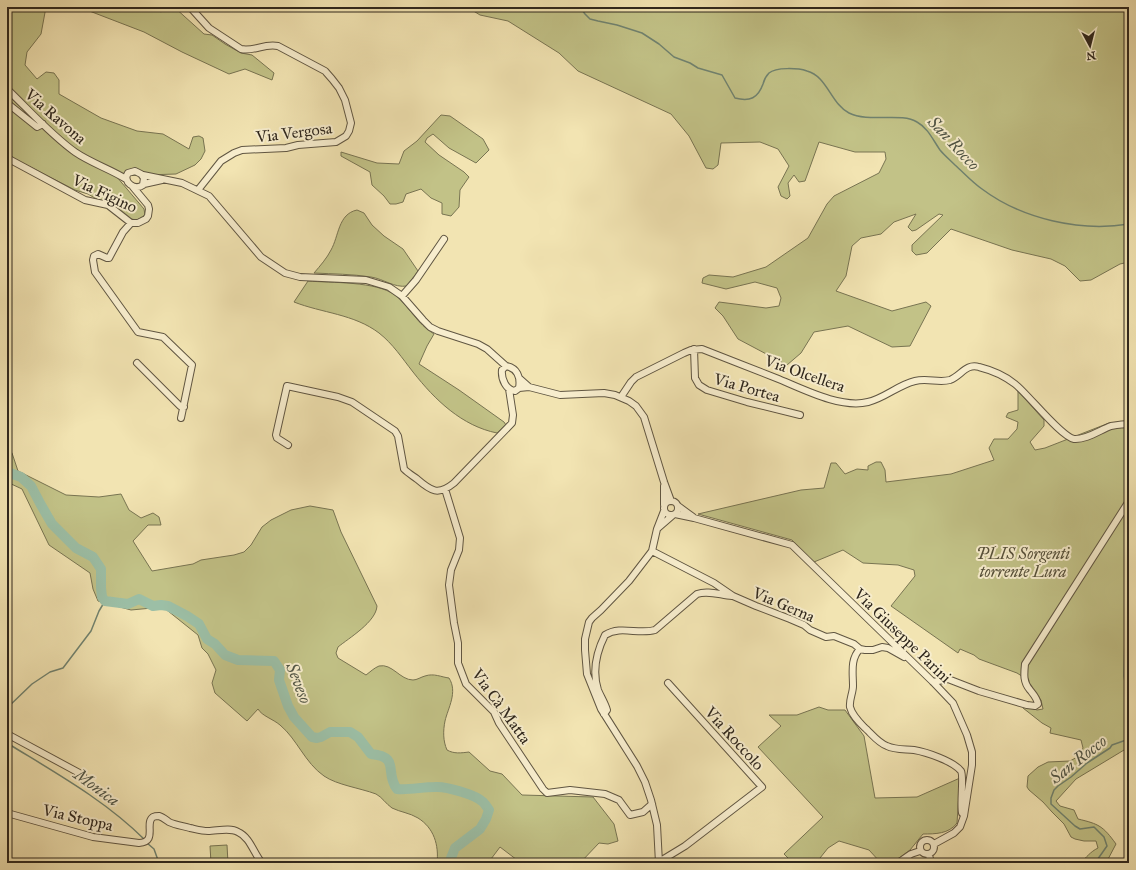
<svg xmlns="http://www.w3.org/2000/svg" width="1136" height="870" viewBox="0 0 1136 870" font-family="'IM FELL Great Primer',serif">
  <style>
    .green { fill: #c2c287; stroke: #787452 }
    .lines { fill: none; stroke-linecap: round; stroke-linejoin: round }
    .stream { stroke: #70826f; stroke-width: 1.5 }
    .river { stroke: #9cbfa6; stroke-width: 10 }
    .minor-casing { stroke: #605642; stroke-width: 8 }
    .minor { stroke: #f7edcd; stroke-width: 6 }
    .labels { text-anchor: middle; stroke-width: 4; stroke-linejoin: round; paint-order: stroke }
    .street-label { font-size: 16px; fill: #2f271d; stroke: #f7edcd }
    .park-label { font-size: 16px; font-style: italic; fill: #544e38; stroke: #f7edcd }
    .water-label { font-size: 17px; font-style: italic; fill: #505546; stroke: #f7edcd }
  </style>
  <rect width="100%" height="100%" fill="#f2e4b2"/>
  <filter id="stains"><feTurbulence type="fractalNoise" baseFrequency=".005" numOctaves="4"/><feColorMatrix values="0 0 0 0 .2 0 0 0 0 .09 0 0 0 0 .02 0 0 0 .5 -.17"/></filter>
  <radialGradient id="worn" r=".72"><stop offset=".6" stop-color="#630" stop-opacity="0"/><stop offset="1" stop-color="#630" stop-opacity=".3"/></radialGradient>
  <path class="green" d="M7,7H46L41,34L27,52L25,65L37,79L46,72L54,73L59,80V94L101,118L137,131L163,134L189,149L193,137L199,136L203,138L205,151L201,159L195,165L176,174L116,176L144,209L145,215L137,220L131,219L88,194L75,190L7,155Z
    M79,7H154L161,12L167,7H174L204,34L212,35L225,44L241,53L252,55L274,73L272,80L245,69L229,74L182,52L144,32Z
    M467,7H1129V262L1120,264L1091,280L1080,281L1065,266L1051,259L1012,250L951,229L927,253L916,255L912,251V245L943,215L939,214L916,230L912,231L908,227L916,214L894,222L881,234L861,238L852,246L846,276L836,291L892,311L926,302L931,306L910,346L892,347L848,326L814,332L801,353L787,365L738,339L723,316L715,308L719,302L766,308L779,306L781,298L777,288L755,282L726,289L702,283L703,278L709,275L733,277L766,267L808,238L827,204L834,196L879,173L886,159L885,152H855L819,142L805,181L799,182L794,175L788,183L790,196L787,199L781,196L778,187L789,166L778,149L760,142L721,143L718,165L713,169L706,168L689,136L671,114L578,71L559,53L508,21L480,15Z
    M441,115L450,116L483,139L489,150L476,163L449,148L433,134L427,138L425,142L439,155L464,172L469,177L460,190L459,207L451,216L442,214V203L431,198L421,189L406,194L403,202L396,204H390L384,196L372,185L370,172L341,156V152L377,163L399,164L404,151L417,141Z
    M357,210L364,213L372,225L384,236L403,249L418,271L407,286C394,288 384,279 371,277C352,274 333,274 314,273C320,266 327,258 331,250C339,236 338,214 357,210Z
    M308,281C331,283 376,281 395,295C410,307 417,324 434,334L427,346L419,364L459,390L504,422L506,425L497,433C462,426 435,400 413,372C402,358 393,344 379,333C354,314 322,313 294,302Z
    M1018,391L1044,420V426L1030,442L1035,450L1045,448L1109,423L1129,421V747L1076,779L1056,801L1060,806L1074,810L1078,819C1099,824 1103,826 1116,844L1106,863H1080C1087,857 1090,852 1098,848L1096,841H1084L1075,839L1071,837L1064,824L1052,812L1043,802L1029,790L1027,787L1028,776L1038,767L1048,762L1070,761L1079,756L1083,748L1081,740L1050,733L1051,728L1042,723L1023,708L1024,705L1037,710L1043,709L1041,700L1031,689L1028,680L1017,673L979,659L974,655L960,649L958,653L891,606L915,576L914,570L898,565L863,563L843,550L814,562L792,540L698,514L801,490L824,488L831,463H836L845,474L857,469L868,470V466L876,462H881L885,470L886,482L951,474L994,460L989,448L994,439H1008L1017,429L1018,422L1006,417L1008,413L1018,410Z
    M9,449L12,453L18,471L66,495L99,497L121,494L129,510L141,518L153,513L159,517L161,525H148L133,541L152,571L193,564L201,560L234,555L244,552L251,545L262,527L271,520L291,510L310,506L333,510L341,532L377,606C376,622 349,638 338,647L336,653L338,658L366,675C370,672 374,668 379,666C392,663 400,680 413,680C417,680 421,677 425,676C434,673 441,677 449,678C458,692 448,708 445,721C443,731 443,741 447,750C454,754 461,753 469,752L490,771L502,774L522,795L593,797L614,824L618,841L608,844L599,843L580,863H521L500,847L488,863H437C439,845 434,828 418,818C410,813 400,812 392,808C386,804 382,797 376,794C360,788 337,785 324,776C305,763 297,739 280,725C273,719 262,716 258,709L247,721L215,693L212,683L216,670L208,654L202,648L198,635L163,607L131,610L98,601L93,589L90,573L49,545L22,489L7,482V450Z
    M819,707L828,710H845L864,736L875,798L917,797L960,778L957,823C949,834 935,834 923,834L910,850L892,863H881L869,850L839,841L828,848L816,863H793L784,854L823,817L758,747L781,726L769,715H797Z
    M227,845L228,863H211L210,846Z"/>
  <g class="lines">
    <path class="stream" d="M580,7L585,14L590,19L598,21L617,25L642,33L659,44L674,57L690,63L698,68L722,75L735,98C750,102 758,98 763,84C764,80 766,76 769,73C776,67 798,68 807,71C827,76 831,104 849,113C869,123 901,112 917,122C928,128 933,140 940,150C944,155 950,160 955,165C964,173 972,182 982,189C1022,219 1080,232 1129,224
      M1129,623L1126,627L1125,635L1124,676L1129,705
      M7,708L32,684L50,672L63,668L91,631L99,611L105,601
      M7,743C54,772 105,800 145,840
      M147,843L154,849L159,863
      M1095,863L1107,846L1104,837L1094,827L1080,829L1075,826L1051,804V798L1054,790L1058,786L1071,777L1087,763L1110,748L1112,745L1129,739"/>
    <path class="river" d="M7,474L10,473L21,477L31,486L41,505L52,524L76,548L93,557L101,569V588L102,597L105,601L128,604L139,599L153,606L161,605L168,606L187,616L199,624L207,639L215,644L225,655L238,660L274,661L280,670L279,680L288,706L294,717L312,737L317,738L321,737L330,732H350L358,737L371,754C401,757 384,772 397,789C410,790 422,787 435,787C446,786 476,795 483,802C485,804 487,807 489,810L486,819L480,829L455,848L449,863"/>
    <defs>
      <path id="minor" d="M190,7L209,28L241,49C254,52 264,43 278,46L325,71L332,79L339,88L345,100L351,123L349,131L346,136L336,142L298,145L286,148L242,150L234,153L221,161L198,190
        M7,89C28,109 51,135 75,152C91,163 110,169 126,179
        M7,103L37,127L43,124
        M7,158L85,200L108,205L131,223H138L146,219L148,216L149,209L148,205L133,187
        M135,171L141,174L144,178L143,185C135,191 122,182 128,173Z
        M143,175L182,183L209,196L261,257L285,273L300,277L366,280L389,287L402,296L423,320L430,327L438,331L478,344L487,349L506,366
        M144,184L162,180
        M131,223L123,232L109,258H107L98,254L94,256L93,260L95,272L138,332L163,337L192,365L181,418
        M402,296L416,280L444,239
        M694,349L695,378L699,385L707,390L747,402L800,415
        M137,363L180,406L184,407
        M520,379L529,387L560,395L604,393L615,395L629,401L636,406L644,417L664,482L671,501
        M519,388C521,377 517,368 506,366L502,370C501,379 506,390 515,391L519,388L529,387
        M621,397L631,382L636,377L684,353L691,350L702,349C727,359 751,368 776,378C801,388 840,409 868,402C885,398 898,385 915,381C927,378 939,383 950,380C961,376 966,363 979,367C991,370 1005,376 1015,384C1028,394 1061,437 1074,439C1086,440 1100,430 1111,426C1117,425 1123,424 1129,424
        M288,445L277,438L276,435L287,386L338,397L352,402L395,431L398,436L404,469C408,473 413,476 417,479C431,491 438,496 454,483L512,423L513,415L509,389
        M664,486V505
        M445,489L460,538L459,550L451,570L449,585L454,623L458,643V663L466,684L494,712L499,723L543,789L547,793L570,790L605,794L619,800L630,815L643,812L652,804
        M664 508a7 7 0 1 1 14 0a7 7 0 1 1-14 0Z
        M678,506L693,517
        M675,514L694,518L792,545L933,682L953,703L967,735L972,752V765L964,816L960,827L954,833L934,844
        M658,528L673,515
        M652,551L714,583L733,596L756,606L790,619L804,625L810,630L826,637L834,636L854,644L860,649L865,650H873L882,647L888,648L904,657
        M860,649C850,659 853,673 853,686C853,693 849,700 850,707C852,715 858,721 864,727C871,733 878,743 887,746C895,750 905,749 914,750C926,752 953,761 961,771C964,776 960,803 962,813
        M933,682L948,679L979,691L1027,705L1035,706L1038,704C1037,698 1034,695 1030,690C1023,682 1024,674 1025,664L1129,501
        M604,714L607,710C605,703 601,697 598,690C592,671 596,653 605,635C621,625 638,635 655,630L697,594C708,590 720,595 732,596
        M7,734L83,775
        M7,813L93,837L139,843C158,842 144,823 153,817C155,816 156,816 159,816C163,817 166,820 169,822C175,825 183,826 190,828C195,829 202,831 208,831C217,831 230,827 238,832C250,837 254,854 262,863
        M920 847a7 7 0 1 1 14 0a7 7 0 1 1-14 0Z
        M929,855L931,863
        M653,863L662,860L685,846L762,787L668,683
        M659,863L657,825L651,800L645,782L637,766L601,709L587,674L585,650V639L589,622L592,618L601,610L629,581L652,551L657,529L664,511
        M898,863L911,854L920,851"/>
    </defs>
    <use href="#minor" class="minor-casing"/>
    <use href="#minor" class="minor"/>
  </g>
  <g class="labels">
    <g class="street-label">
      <text transform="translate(56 116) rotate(41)" y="6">Via Ravona</text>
      <text transform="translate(294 132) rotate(-7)" y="6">Via Vergosa</text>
      <text transform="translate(105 193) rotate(25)" y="6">Via Figino</text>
      <text transform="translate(805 373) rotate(19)" y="6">Via Olcellera</text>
      <text transform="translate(747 387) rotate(16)" y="6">Via Portea</text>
      <text transform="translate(784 604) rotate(23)" y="6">Via Gerna</text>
      <text transform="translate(903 635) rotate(44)" y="6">Via Giuseppe Parini</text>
      <text transform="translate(502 706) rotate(54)" y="6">Via Cà Matta</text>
      <text transform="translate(735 738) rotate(48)" y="6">Via Roccolo</text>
      <text transform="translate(78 817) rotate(13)" y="6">Via Stoppa</text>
    </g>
    <g class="park-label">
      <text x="1023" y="559">PLIS Sorgenti<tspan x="1023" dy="18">torrente Lura</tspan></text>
    </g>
    <g class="water-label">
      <text transform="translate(954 143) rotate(47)" y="6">San Rocco</text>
      <text transform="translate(299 683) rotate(69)" y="6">Seveso</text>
      <text transform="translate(1078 759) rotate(-38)" y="6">San Rocco</text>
      <text transform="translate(97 787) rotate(36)" y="6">Monica</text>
    </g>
  </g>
  <rect width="1136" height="870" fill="none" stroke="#f2e4b2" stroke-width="24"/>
  <rect x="8" y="8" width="1120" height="854" fill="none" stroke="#2f271d" stroke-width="2"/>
  <rect x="12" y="12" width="1112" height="846" fill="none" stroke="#2f271d"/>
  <g transform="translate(1090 46) rotate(173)" stroke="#f7edcd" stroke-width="3" paint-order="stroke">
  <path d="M0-3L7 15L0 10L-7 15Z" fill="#2f271d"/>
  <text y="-6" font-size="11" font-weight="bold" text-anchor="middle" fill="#2f271d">N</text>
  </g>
  <rect width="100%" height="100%" filter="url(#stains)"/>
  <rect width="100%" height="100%" fill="url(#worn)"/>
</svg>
